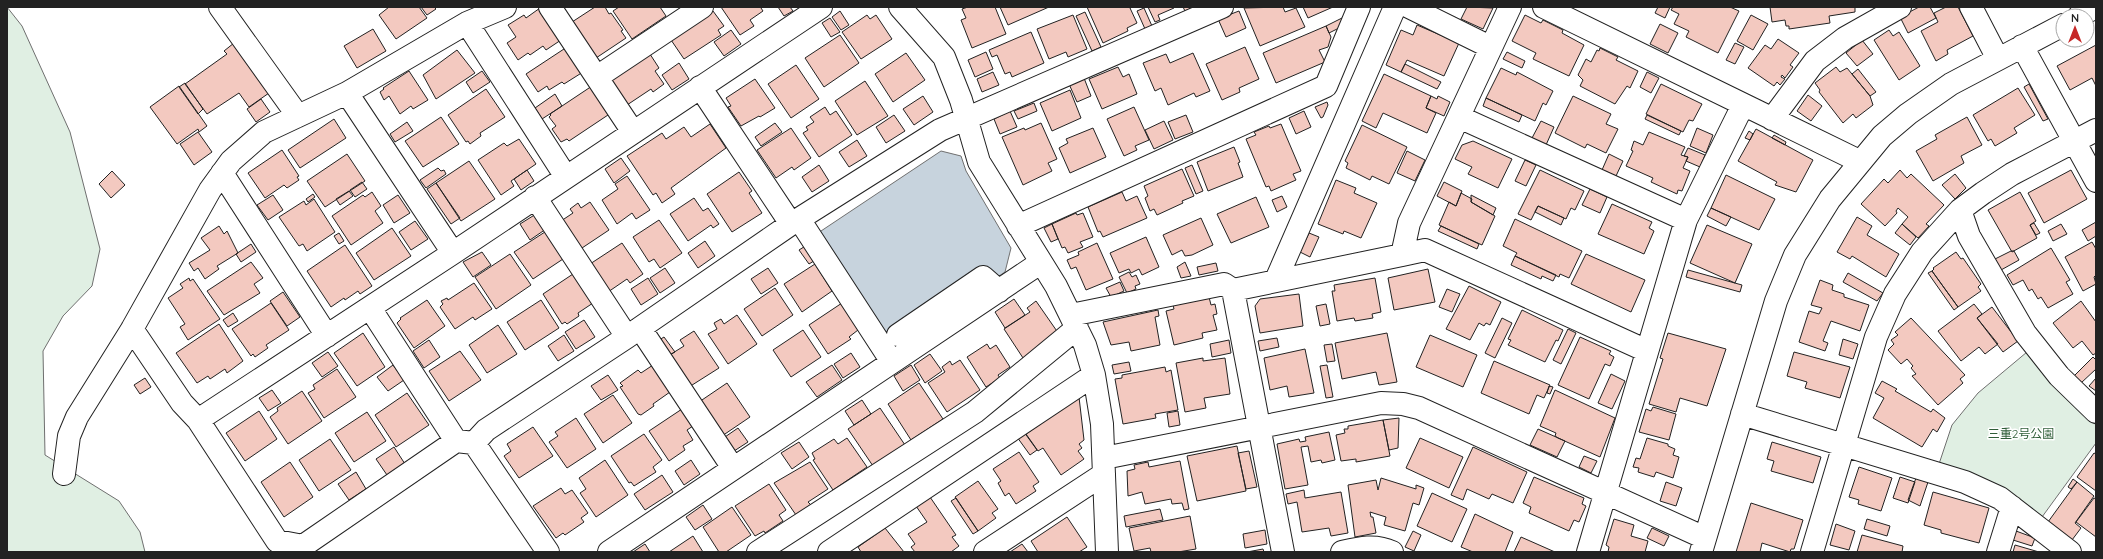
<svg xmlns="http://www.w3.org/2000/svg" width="2103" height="559" viewBox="0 0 2103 559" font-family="Quicksand,'Noto Sans JP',sans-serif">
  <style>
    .green { fill: #e0efe3; stroke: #6f6f6f }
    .water { fill: #c7d3dd; stroke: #6f6f6f }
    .building { fill: #f3c9c0; stroke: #222 }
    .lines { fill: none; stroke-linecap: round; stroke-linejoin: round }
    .minor-casing { stroke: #222; stroke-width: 24 }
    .minor { stroke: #fff; stroke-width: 22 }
    .labels { text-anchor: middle; stroke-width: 3; stroke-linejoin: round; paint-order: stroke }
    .park-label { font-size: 12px; fill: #2f5e38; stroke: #fff }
  </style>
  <rect width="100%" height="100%" fill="#fff"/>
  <path class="green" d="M7,7L22,26L70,132L100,249L92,286L63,316L43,351L45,455L119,501L140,532L145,552H7Z
    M2027,352L2059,391L2096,425V443L2042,517L1939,464L1952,425L1978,393Z"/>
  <path class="water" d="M941,151L961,156L966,171L1011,248L1005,272L890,350L815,235Z"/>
  <path class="building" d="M389,7H419L427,18L396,39L379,15Z
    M421,7H434L436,9L427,15Z
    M595,7H605L609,14L611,13L623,30L621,31L626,38L593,60L572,22Z
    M619,7H660L666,16L632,39L613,11Z
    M721,7H762L761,8L763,11L750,20L754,26L740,35Z
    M778,7H790L793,11L784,16Z
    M968,7H995L1006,34L972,48L961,20L966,18L962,9Z
    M1000,7H1049L1008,25Z
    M1087,7H1133L1130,8L1137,23L1127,28L1128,31L1103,43Z
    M1148,7H1173L1174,8L1158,15L1160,20L1155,22Z
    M1183,7H1194L1185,11Z
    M1283,7L1285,12L1296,8L1305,27L1260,46L1244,8Z
    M1303,7H1333L1308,18Z
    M1467,7L1493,8L1483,29L1461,19Z
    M1658,7H1670L1665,18L1655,13Z
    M1673,7H1730L1739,11L1718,53L1686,37L1689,31L1674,24L1679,14L1671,10Z
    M1770,7H1855V12L1829,16L1830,23L1789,29V26H1786L1785,20L1772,22Z
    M1919,7H1930L1936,18L1908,33L1900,17Z
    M1946,7H1958L1973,36L1947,50L1948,54L1936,61L1921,31L1938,22L1934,13Z
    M540,8L561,40L546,50L543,46L530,55L528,53L518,60L507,43L516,37L508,25L524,15L526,18Z
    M1144,8L1152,26L1145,29L1137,11Z
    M713,11L724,26L718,30L721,35L684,59L669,37Z
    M840,11L849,25L841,30L832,17Z
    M1239,11L1246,28L1226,37L1218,19Z
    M1085,12L1101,47L1092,51L1076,16Z
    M867,15L870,19L876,15L892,39L861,59L842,32Z
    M1073,15L1087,49L1068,57L1066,52L1049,59L1037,29Z
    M1525,15L1541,23L1543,20L1563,30L1562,33L1584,45L1569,76L1533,59L1536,53L1512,41Z
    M1751,15L1768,24L1753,50L1737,41Z
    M1344,17L1341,27L1329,33L1326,26Z
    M830,18L840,32L831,37L822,23Z
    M1660,24L1678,33L1668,53L1650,44Z
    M1417,25L1459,43L1444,76L1407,60L1401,72L1386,65L1401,30L1413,35Z
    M1326,26L1331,37L1328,47L1319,50L1325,62L1276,83L1263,53Z
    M373,29L386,51L357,68L344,46Z
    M731,30L741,44L724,56L714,42Z
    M1889,30L1893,36L1899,32L1920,66L1899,80L1874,40Z
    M1031,32L1044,63L1012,77L1010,72L1005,74L997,55L992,57L989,50Z
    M840,35L859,63L824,87L805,58Z
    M1778,39L1799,53L1790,65L1793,67L1785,78L1782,75L1781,77L1785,79L1780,85L1777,82L1774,86L1748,68L1765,45L1771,49Z
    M1862,40L1873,54L1857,66L1846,53Z
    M234,43L269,93L249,107L239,93L207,114L185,84L227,54L224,51Z
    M1735,43L1744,47L1735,64L1726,60Z
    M2096,45V86L2092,78L2070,90L2057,66Z
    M567,47L583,72L564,84L562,82L549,90L547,86L538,92L526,74Z
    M1245,47L1259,79L1239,88L1240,92L1222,100L1206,64Z
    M1600,48L1618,57L1616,60L1638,71L1630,88L1627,86L1615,104L1580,86L1583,80L1578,75L1586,59L1591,62L1597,50L1599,51Z
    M457,50L475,73L436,99L423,75Z
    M648,51L659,68L655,71L664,84L653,92L651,89L624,107L606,79Z
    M986,52L993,69L975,77L968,60Z
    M1507,52L1525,61L1522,68L1503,59Z
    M906,53L925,80L893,102L875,74Z
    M1193,53L1210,91L1196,97L1194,93L1168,105L1161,88L1155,91L1143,63L1166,54L1170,63Z
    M679,63L689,79L672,90L662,75Z
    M1405,64L1441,82L1437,89L1401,72Z
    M796,65L819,99L791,118L768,84Z
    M1118,67L1123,77L1129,74L1137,94L1102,109L1089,79Z
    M1836,67L1840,72L1847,68L1870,96L1873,105L1856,118L1853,114L1843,123L1819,92L1820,90L1815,83Z
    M1501,68L1516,75L1517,72L1553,91L1546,105L1543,103L1535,121L1486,98Z
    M1858,69L1876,92L1870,96L1852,74Z
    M409,71L428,100L413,109L411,106L400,114L389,96L384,100L380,92L384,89L383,88Z
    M482,71L490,82L473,93L466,82Z
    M993,72L999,85L982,92L977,79Z
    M1647,72L1659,78L1651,93L1640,87Z
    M1384,74L1431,96L1426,108L1436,113L1427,133L1383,113L1376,128L1362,121Z
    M1084,78L1091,96L1077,102L1069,84Z
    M755,79L775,108L760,117L759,116L741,126L728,107L731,106L726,98Z
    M865,81L888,116L857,135L835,101Z
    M185,83L203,109L198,114L179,87Z
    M1661,84L1702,104L1693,121L1689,120L1683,132L1646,114Z
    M2029,84L2048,119L2043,121L2024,87Z
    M179,86L207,126L199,132L198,129L177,144L150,107Z
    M592,86L611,113L569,141L567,139L561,142L552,129L556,126L549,117L551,115L550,114Z
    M2018,88L2035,115L2014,128L2017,133L1995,146L1991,139L1988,141L1973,115Z
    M486,89L505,117L480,133L481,136L470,144L468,141L466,142L448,115Z
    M1070,90L1081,118L1052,131L1040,103Z
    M555,94L562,106L542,119L535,108Z
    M1808,95L1822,106L1811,121L1797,111Z
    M923,96L933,112L914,125L903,109Z
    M1431,96L1437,99L1438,96L1450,102L1444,116L1426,108Z
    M1573,96L1611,114L1606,124L1618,129L1606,153L1587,144L1585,148L1555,133Z
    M1486,98L1522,115L1519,122L1483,106Z
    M261,99L270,112L256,122L247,109Z
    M1327,102L1328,105L1323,117L1321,118L1315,107Z
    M1034,103L1037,111L1018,119L1014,111Z
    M825,107L830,115L836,111L852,135L819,157L803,133L808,130L806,127L814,122L810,117Z
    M1134,107L1149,140L1135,146L1137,150L1124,156L1107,119Z
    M1010,111L1017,127L1000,134L994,119Z
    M1304,111L1311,127L1296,134L1289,118Z
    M894,115L905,131L886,143L876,127Z
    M1186,115L1193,132L1175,139L1168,122Z
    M1647,115L1681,131L1679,135L1645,119Z
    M441,117L459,144L423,167L405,141Z
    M1967,117L1982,145L1961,156L1964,163L1933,181L1916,151L1937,139L1935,135Z
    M334,119L346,138L300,168L288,150Z
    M1164,121L1173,140L1154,149L1145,130Z
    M1541,121L1554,127L1546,145L1532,138Z
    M407,122L413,131L395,142L390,134Z
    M775,123L782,132L761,146L755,137Z
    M1041,123L1057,159L1048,163L1052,171L1023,185L1002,137L1024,128L1025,130Z
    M710,124L726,148L671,188L675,194L662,203L656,193L653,195L627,156L662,133L666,139L684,127L691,137Z
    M1281,124L1301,171L1293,174L1296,180L1271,191L1269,186L1266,187L1246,139L1256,135L1254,132L1269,126L1270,128Z
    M1362,125L1407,147L1389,184L1372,176L1370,180L1346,168L1348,163L1345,161Z
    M791,128L811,158L794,170L792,167L776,178L757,150Z
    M1093,128L1106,157L1070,173L1059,148L1068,143L1066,139Z
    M1697,128L1713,135L1706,153L1690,146Z
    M1756,129L1813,160L1796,192L1775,185L1777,182L1738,161Z
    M1749,131L1753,134L1750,140L1745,138Z
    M198,132L212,152L194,165L180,144Z
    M1649,132L1685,147L1681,155L1688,157L1683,168L1690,171L1682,191L1678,190L1677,194L1651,182L1653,178L1626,166L1633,151L1631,150L1634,141L1643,145Z
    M1774,135L1786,142L1785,145L1772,138Z
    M519,139L536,164L511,181L514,186L501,195L478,160L504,143L507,146Z
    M857,140L867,156L849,167L839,152Z
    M1473,141L1512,159L1498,188L1468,174L1472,167L1455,159L1462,145Z
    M1234,147L1240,162L1238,163L1243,177L1208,191L1197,162Z
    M1688,148L1705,155L1700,167L1686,161L1688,157L1684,156Z
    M282,150L299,176L297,177L299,180L287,188L284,185L265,198L248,173Z
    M1407,151L1425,160L1415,181L1397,173Z
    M347,154L365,181L325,207L307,181Z
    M1609,154L1623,161L1616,176L1602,170Z
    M621,158L630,171L614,183L605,169Z
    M1525,160L1536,165L1526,186L1515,181Z
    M469,161L495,199L461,221L436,183Z
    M819,165L829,181L812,192L802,177Z
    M1192,165L1203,191L1196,194L1185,168Z
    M438,168L441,171L444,170L446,174L426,188L420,180Z
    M1182,169L1194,196L1182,201L1183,203L1157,215L1154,209L1150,211L1145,198L1148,196L1144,186Z
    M527,170L534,181L521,190L514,179Z
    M1540,170L1584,191L1575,210L1571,208L1566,219L1538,206L1531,220L1518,214Z
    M1900,170L1907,178L1911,174L1944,205L1926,224L1929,226L1918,238L1902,224L1908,217L1898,208L1896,211L1897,213L1885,226L1861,204L1884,179L1888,183Z
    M2071,170L2087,199L2044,223L2028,193Z
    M112,171L125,185L111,198L99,184Z
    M739,172L752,191L749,193L762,213L732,232L707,194Z
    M1955,174L1966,188L1955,199L1942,185Z
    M1726,175L1775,199L1759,230L1711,208Z
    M627,176L650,210L636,219L632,213L617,224L602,200L618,189L615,184Z
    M1336,180L1356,188L1354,193L1377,203L1361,238L1344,231L1343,234L1318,224Z
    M362,182L367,189L355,197L350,190Z
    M1444,182L1462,191L1456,206L1437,196Z
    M436,183L460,218L451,224L427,189Z
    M1590,189L1607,197L1600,213L1582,205Z
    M349,191L353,196L340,205L336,199Z
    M372,192L381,206L375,211L383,223L351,245L332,216L363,195L365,197Z
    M1122,192L1126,201L1137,196L1147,218L1103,237L1100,231L1098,232L1088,207Z
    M2020,192L2036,221L2030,225L2037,238L2012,252L1988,210Z
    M1461,193L1472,199L1471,202L1495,216L1482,245L1439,225L1449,202L1456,206Z
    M313,194L315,197L308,202L306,199Z
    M273,195L283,210L268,220L257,205Z
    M398,195L410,213L394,223L383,205Z
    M1471,195L1496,208L1493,215L1471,202Z
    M1282,196L1287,207L1277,212L1272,200Z
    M1256,197L1269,227L1231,243L1217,214Z
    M694,198L703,211L708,208L719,224L713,228L711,225L688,241L670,214Z
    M314,199L335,232L307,251L303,244L299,246L279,217L304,201L306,205Z
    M590,202L609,230L579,250L561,221L573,213L570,209L578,203L581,208Z
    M1612,204L1652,222L1649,228L1654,231L1644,254L1598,234Z
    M1538,206L1564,218L1561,225L1535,212Z
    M1711,208L1731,217L1726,226L1707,216Z
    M1076,213L1077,215L1083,213L1093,237L1080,242L1083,247L1068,253L1065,247L1062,248L1052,224Z
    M536,214L546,229L530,240L520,224Z
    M1857,217L1872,226L1867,235L1899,254L1886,277L1852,256L1850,259L1837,252Z
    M1201,218L1213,245L1192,255L1185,256L1182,250L1172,255L1163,235Z
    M1515,219L1582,251L1569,278L1560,274L1559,277L1515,256L1517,253L1503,246Z
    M659,220L682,253L660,268L654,259L649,262L633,237Z
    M415,221L428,239L411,250L399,232Z
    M2096,222V236L2088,241L2082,230Z
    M2034,223L2040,233L2036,235L2030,225Z
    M1052,224L1058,239L1051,242L1044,228Z
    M1902,224L1916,237L1910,245L1895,233Z
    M2061,224L2067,234L2053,241L2048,231Z
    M1707,225L1752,244L1735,283L1690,263Z
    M219,226L224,234L227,231L238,253L217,266L219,269L205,279L198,268L194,271L189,263L210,250L201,238Z
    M1441,226L1479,244L1477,249L1438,231Z
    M392,228L411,256L374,280L356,253Z
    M548,230L566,257L533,279L514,252Z
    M339,233L344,241L339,244L334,236Z
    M1309,233L1319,237L1310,257L1300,252Z
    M1146,237L1159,267L1142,275L1139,269L1131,273L1129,269L1119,273L1110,253Z
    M705,241L715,256L698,268L688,253Z
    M2092,242L2096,249V275L2094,277L2096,284L2083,291L2065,257Z
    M622,243L643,274L630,283L627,279L608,292L590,264Z
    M1097,243L1113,279L1086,290L1076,267L1071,269L1067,260L1079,255L1078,252Z
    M251,244L256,252L241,262L236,254Z
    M345,245L372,286L360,294L358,291L345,300L344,298L331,307L307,271Z
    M807,245L817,259L809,264L799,250Z
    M2051,248L2070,280L2066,282L2073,294L2048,308L2041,297L2038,299L2032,289L2029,291L2023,280L2013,285L2007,275Z
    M2011,251H2014L2019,260L2001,270L1995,259Z
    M482,252L491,265L473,277L463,262Z
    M1956,252L1961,259L1963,258L1981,284L1978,287L1981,291L1958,307L1932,271L1934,269L1933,268Z
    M510,254L531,285L496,309L475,277Z
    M1586,254L1645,280L1631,312L1571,284Z
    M1515,256L1556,275L1553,281L1542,276L1541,279L1511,265Z
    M251,262L263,278L254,284L260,293L224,315L207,291Z
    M1185,262L1191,276L1181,278L1177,267Z
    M1216,263L1218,271L1199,275L1197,267Z
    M815,264L832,291L802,312L784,284Z
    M665,268L675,283L660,293L650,278Z
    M768,268L778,283L761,294L751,279Z
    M1428,269L1435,302L1394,310L1388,278Z
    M1688,270L1742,285L1740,292L1686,277Z
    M1932,271L1958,307L1954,310L1928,273Z
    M576,272L596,301L578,313L579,316L567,324L565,322L562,324L543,294Z
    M1129,272L1132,277L1136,275L1140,284L1135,286L1136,289L1127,293L1119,277Z
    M1848,273L1883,293L1877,301L1843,282Z
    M189,278L190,281L193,279L220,319L188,340L180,327L185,324L168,298L183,288L180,284Z
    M648,278L658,294L641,305L631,289Z
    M1375,278L1381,312L1372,314L1373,318L1355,321L1354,318L1337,321L1332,291H1335L1334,285Z
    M1820,280L1833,285L1832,290L1844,294V297L1869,305L1860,331L1831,321L1823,341L1828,343L1825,351L1799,342L1809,311L1819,314L1822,308L1811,305Z
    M1120,282L1124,291L1111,297L1106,288Z
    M474,283L492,309L475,320L473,317L455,329L440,307L443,304L441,301L447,298L448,300Z
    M1469,286L1501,302L1490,325L1486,323L1484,326L1479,323L1470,340L1446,329Z
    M775,288L793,315L762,336L744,309Z
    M1447,289L1460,294L1452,312L1439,307Z
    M283,292L300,317L287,326L270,301Z
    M1299,294L1303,326L1260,333L1255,306L1260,299Z
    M1209,297L1211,305L1215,304L1217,314L1213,315L1217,330L1202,333L1203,338L1174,345L1166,311L1174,309L1173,305Z
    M1014,299L1025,315L1005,328L995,312Z
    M427,300L445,326L414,348L397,323L401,319L400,318Z
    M541,300L559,328L525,350L507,322Z
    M1036,301L1061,337L1025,361L1004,329L1030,312L1027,308Z
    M2081,301L2096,322V353L2093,355L2082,341L2073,348L2053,323Z
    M271,303L289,330L266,345L268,348L255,357L253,354L251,356L232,329Z
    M842,303L858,330L849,337L851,339L828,354L809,325Z
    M1326,304L1330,324L1320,326L1316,306Z
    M1974,304L1982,314L1977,318L1998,344L1985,354L1979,347L1961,361L1938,331Z
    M1992,307L2018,341L2003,352L1977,318Z
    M1158,310L1159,316L1155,317L1160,345L1131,351L1129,342L1111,345L1103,322Z
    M1522,310L1563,330L1558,341L1556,340L1545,362L1508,345L1511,340L1508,339Z
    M233,313L238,321L228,327L223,320Z
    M737,315L757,344L728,364L708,334L717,329L714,323L721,319L724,324Z
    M1502,318L1512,323L1495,358L1485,353Z
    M1911,318L1965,375L1960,379L1963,383L1938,405L1912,376L1916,374L1911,368L1913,366L1907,359L1901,364L1888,350L1894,344L1891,340L1898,335L1895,332Z
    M584,320L595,337L576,349L565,332Z
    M219,324L243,361L227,373L225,369L210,379L208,376L197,383L176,353Z
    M498,325L517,354L487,373L469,345Z
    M1568,329L1576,333L1561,364L1553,360Z
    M803,330L821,357L791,377L773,350Z
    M694,331L719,368L689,387L668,356L684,346L680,340Z
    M363,333L385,367L357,386L334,353Z
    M1387,333L1397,382L1379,385L1376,372L1342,379L1335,343Z
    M1668,333L1726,349L1707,406L1680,398L1676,412L1649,404L1663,359L1660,358Z
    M564,335L574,351L558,361L548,346Z
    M1430,335L1477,355L1463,387L1416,367Z
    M664,337L675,352L668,356L656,342Z
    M1580,337L1611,351L1609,354L1614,357L1610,366L1605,364L1589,399L1558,385Z
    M1277,338L1279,347L1260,351L1258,341Z
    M1843,339L1858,344L1853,359L1839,355Z
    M429,340L440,357L424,368L413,351Z
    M1229,340L1231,353L1212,357L1210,344Z
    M987,344L990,349L996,345L1010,367L998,375L1000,378L986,387L967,357Z
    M1332,344L1335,361L1327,362L1324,345Z
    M1305,349L1314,393L1289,397L1287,386L1270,390L1264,358Z
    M460,351L481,380L449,401L429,371Z
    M328,352L338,366L322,377L312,363Z
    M1794,352L1850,367L1840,398L1805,388L1807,382L1787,376Z
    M851,353L860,367L843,378L834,364Z
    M930,354L942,371L925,383L914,365Z
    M2093,357L2096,360V369L2081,383L2074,376Z
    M1203,358V361L1225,358L1230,394L1204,398L1206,408L1185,412L1176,363Z
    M960,360L980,390L947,412L928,383L945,372L942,367L950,361L952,365Z
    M1494,361L1550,385L1544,398L1537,395L1529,414L1481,393Z
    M1129,362L1131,371L1114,374L1112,365Z
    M393,365L404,380L388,391L377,377Z
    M653,365L670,392L653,404L654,406L641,415L638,414L620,387L623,386L620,383L638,370L641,373Z
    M832,365L842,380L817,397L806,382Z
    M911,365L920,380L903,391L894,376Z
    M1327,365L1333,397L1326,398L1320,366Z
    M1165,367L1166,372L1171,370L1178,410L1155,414L1156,418L1123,424L1115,379L1122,378V375Z
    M337,369L356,397L324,418L308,393L315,389L313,385Z
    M1611,374L1625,381L1612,409L1598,403Z
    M608,375L618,390L601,400L591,386Z
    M145,378L151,387L140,394L134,385Z
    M2096,378V391L2089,386Z
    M1882,381L1897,389L1895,391L1931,412L1933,409L1945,418L1937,432L1933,429L1922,447L1873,418L1884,398L1875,393Z
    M727,383L750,417L722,436L699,402Z
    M919,383L943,419L911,440L888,404Z
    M1549,386L1553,387L1550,394L1547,393Z
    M272,390L281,403L268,411L259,398Z
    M1555,390L1615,418L1600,457L1558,438L1555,436L1556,433L1540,426Z
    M302,391L322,421L288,444L270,417L278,411L277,408Z
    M407,393L429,425L396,447L375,415Z
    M613,395L632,423L603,443L584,414Z
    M1079,397L1084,440L1079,444L1082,448L1078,451L1084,459L1061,475L1043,448L1038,451L1026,434Z
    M862,400L871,414L854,425L845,411Z
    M1653,407L1676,414L1669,440L1639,432L1646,409L1651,411Z
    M880,408L905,445L873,466L848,429Z
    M682,409L693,426L687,430L693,440L683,446L685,450L669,461L649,431Z
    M259,411L277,439L245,461L226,433Z
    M1178,411L1180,425L1169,427L1167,413Z
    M367,412L386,441L354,462L335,433Z
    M576,418L596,449L567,468L549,442L558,436L555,432Z
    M1399,418L1398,448L1389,450L1383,420Z
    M1383,420L1390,456L1356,462V459L1341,461L1336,435L1345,433L1344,429H1348V426Z
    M533,427L553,456L519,478L504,456L511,451L507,444Z
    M738,428L748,442L731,453L722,439Z
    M1538,429L1565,441L1557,457L1530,445Z
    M1024,432L1037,450L1030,455L1017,437Z
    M1329,432L1335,460L1322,463L1321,460L1311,462L1308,446L1301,447L1308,485L1285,489L1277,444L1299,439L1300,442L1306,441L1305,437Z
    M644,434L662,460L653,467L656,472L634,486L631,482L629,483L611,456Z
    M847,438L867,467L833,490L813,460L815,459L812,453L834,439L838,444Z
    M1420,438L1463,457L1449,488L1406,468Z
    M1647,438L1668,444V446L1675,449L1673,455L1679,457L1673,478L1656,472L1654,477L1638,472L1639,468L1633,467L1636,458L1640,459Z
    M330,439L351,470L319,491L299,460Z
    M799,442L809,457L792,469L781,453Z
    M1772,442L1821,457L1813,483L1771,471L1774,461L1767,459Z
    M1237,446L1246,491L1197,501L1187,456Z
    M394,447L405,464L387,475L376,459Z
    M1473,447L1527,472L1513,503L1492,494L1489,499L1467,489L1463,500L1451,495Z
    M1249,451L1257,487L1246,489L1238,453Z
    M1019,452L1039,482L1033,486L1036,491L1016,504L1009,493L1005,496L998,483L1001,481L993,469Z
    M2094,453L2096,454V491L2077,477Z
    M1584,456L1597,461L1591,473L1579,467Z
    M605,460L628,495L596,517L580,493L586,489L579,478Z
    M691,460L700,474L684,485L675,471Z
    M1180,461L1189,509L1184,510L1182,503L1172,504L1171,499L1145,504L1142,492L1128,496L1127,471L1135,469L1134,465L1148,462L1149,467Z
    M290,462L313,497L284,517L261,482Z
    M810,462L828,489L808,502L811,505L796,515L774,483Z
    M1859,467L1892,478L1881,511L1858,504L1859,500L1849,497Z
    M356,472L366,489L349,500L338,484Z
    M662,475L673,492L645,510L634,494Z
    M1534,477L1584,498L1582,504L1586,506L1579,522L1574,520L1569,531L1529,513L1531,507L1523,503Z
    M1900,477L1915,482L1908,503L1893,498Z
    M1381,478L1416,489V485L1424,488L1419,505L1413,503L1405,531L1384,525L1386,517L1370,512L1371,517H1373L1376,533L1355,537L1348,485L1376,480L1378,490Z
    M1916,478L1928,482L1920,506L1908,500Z
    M2073,479L2077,482L2071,489L2068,487Z
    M978,481L998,509L992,513L996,518L978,531L955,497Z
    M1666,482L1682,488L1676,506L1660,501Z
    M2077,482L2094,496L2075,523L2081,528L2072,540L2048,522Z
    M769,484L786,510L779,515L783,521L765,533L764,531L755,536L735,506Z
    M561,488L565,494L572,490L588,513L581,518L584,522L565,535L563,533L556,538L533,506Z
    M1304,490L1305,498L1341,492L1348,533L1331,536L1329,528L1302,532L1297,502L1288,504L1286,494Z
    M1933,492L1989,508L1979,543L1941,533V530L1924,525Z
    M1432,493L1467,509L1452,542L1417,526Z
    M930,497L956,535L952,537L959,546L951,552H915L911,547L915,544L908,534L927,522L916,506Z
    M956,498L978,531L973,534L951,501Z
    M2094,498L2096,499V537L2076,522Z
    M1751,503L1803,520L1794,549H1791L1790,552L1762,543L1760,552H1736Z
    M703,505L712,519L695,530L686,517Z
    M732,507L751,535L726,552H719L703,527Z
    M1160,509L1163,520L1126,527L1124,516Z
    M1475,514L1513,532L1505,552H1473L1461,547Z
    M1190,516L1196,549L1178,552H1151L1150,548L1134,551L1129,528Z
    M1067,517L1087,547L1079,552H1038L1031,541Z
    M1614,519L1634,525L1631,536L1648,541L1645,552H1608L1609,547L1606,545Z
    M1867,519L1890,526L1887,536L1864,529Z
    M1836,524L1855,531L1849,550L1830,545Z
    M885,528L904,552H861L858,547Z
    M1652,528L1669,536L1664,546L1647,538Z
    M1265,530L1267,544L1245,548L1243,534Z
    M1413,531L1421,535L1414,551L1405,547Z
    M2016,531L2035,538L2032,546L2013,540Z
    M1862,535L1903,546L1902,552H1857Z
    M693,536L703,552H669Z
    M1521,537L1555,552H1514Z
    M645,544L650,552H633Z
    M1022,544L1028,552H1010Z
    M2015,545L2039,552H2013Z
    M1263,549L1264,552H1247Z"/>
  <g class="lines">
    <defs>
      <path id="minor" d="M220,7L298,116
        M550,7L633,132
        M900,7L944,57L961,100L979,162L1056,286L1085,345L1094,375L1102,424L1107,552
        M1409,7L1490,47
        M1544,7L1859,161
        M1971,7L1998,59
        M2079,16L2096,7
        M467,23L566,177
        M2022,46L2096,181
        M597,77L702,7
        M700,87L791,224
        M347,93L453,253
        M1459,117L1686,220
        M1772,119L1815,61L1845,38L1900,7
        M222,173L327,336
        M535,197L627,337
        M1960,210L1969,236L2025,333L2059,376L2096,412
        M799,219L892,362
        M1018,226L1326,86L1359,7
        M1402,255L1425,250L1647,351
        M1276,280L1395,7
        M1233,290L1283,552
        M370,308L456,441L474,443L548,552
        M1071,315L1224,284L1233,290L1402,255L1409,223L1510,7
        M640,328L733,468
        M132,329L182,403L198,420L277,541L303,546L456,441
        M898,335L983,277L999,291
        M1742,414L1965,482L2000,498L2070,552
        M198,420L453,253L821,7
        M474,443L486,430L627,337L791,224L940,130L1222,7
        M1104,458L1381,403L1403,404L1419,408L1705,538
        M64,474L69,436L77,417L132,329L210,190L231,161L264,132L347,93L467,23L505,7
        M609,552L1040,263
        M758,552L975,412L1077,328
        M829,552L1094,375
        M985,552L1104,474
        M1342,552C1359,548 1375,544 1392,552
        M1588,552L1686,220L1743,105
        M1701,552L1776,301L1795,255L1830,199L1882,136L1908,114L1951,84L2063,25
        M1812,552L1876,337L1895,294L1922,252L1960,210L1983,193L2012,174L2096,130
        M1998,552L2012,507"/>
    </defs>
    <use href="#minor" class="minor-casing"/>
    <use href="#minor" class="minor"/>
  </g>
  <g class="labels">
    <g class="park-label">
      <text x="2021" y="438">三重2号公園</text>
    </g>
  </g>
  <rect width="2103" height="559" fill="none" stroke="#222222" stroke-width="16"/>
  <g transform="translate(2075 28)"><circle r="19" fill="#ffffff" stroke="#a7a7a7"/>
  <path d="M0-3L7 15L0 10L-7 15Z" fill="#c62828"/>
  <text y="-6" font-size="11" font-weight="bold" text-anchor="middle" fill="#222222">N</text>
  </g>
</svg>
